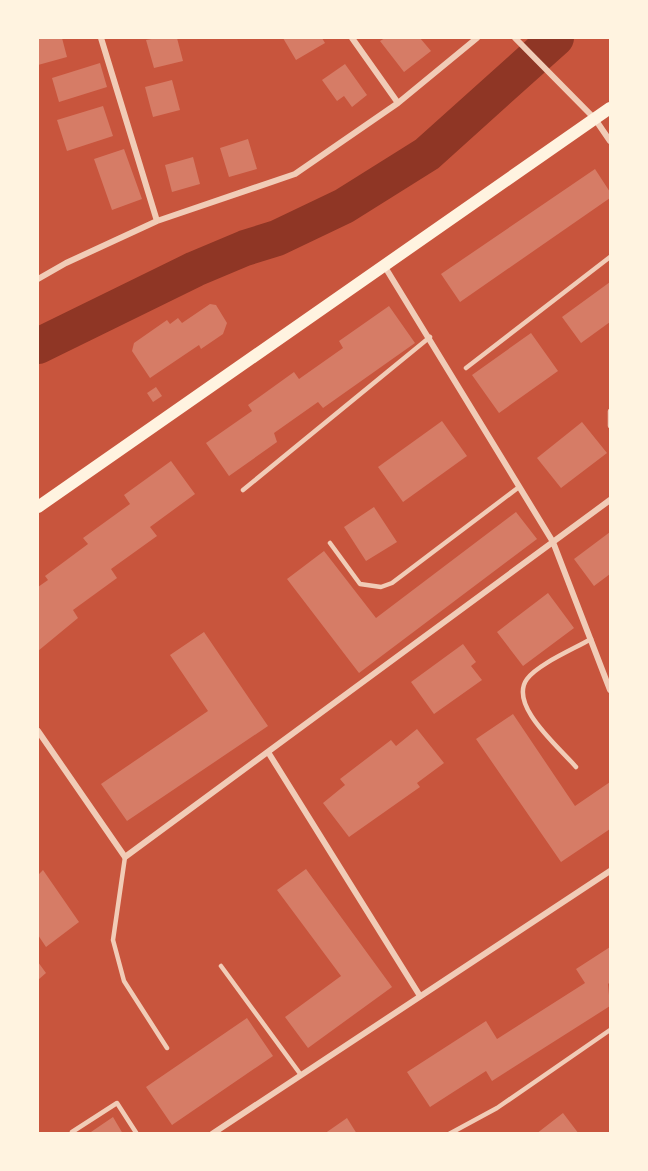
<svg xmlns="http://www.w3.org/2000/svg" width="648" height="1171" viewBox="0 0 648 1171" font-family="Arial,sans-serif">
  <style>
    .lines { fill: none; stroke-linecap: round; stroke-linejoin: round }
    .river { stroke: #8f3625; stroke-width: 36 }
    .building { fill: #d67c66 }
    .service { stroke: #f1ccb7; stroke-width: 4.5 }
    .minor { stroke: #f1ccb7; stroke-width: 6 }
    .secondary { stroke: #fff3e0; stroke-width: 12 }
  </style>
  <rect width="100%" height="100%" fill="#c8553d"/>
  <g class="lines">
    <path class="river" d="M38,346L195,269L245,248L277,238L344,206L427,154L556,38"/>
  </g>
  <path class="building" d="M38,38H62L67,57L38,65Z
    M157,38H177L183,61L154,68L146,40Z
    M283,38H322L325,43L296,60Z
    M385,38H420L431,51L404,72L380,41Z
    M100,63L107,87L59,102L52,78Z
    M345,64L367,95L352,107L344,96L337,101L322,80Z
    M172,80L180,110L153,117L145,87Z
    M103,106L113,136L67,151L57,120Z
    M248,139L257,169L229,177L220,148Z
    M124,149L142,199L112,210L94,159Z
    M193,157L200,184L172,192L165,165Z
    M595,169L610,192V198L460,302L441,274Z
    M610,282V322L581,343L562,317Z
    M210,304L216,305L227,323L223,334L201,349L199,345L150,378L132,351L134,343L167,320L170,324L178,318L182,323Z
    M389,306L415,343L323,408L318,402L274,433L277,442L229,476L206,443L252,411L248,405L294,372L299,379L343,348L339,341Z
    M531,333L558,371L499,413L472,375Z
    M156,387L162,396L153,402L147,393Z
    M442,421L467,456L403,502L378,467Z
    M582,422L607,453L561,488L537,458Z
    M171,461L195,494L150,527L157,536L111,569L117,578L73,610L78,618L38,651V587L48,580L45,576L88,544L83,538L130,504L124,495Z
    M374,507L397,542L366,561L344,527Z
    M516,512L537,539L359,673L287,579L324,551L376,618Z
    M610,532V574L594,586L574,559Z
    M548,593L574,628L523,666L497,632Z
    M204,632L268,726L127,821L101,784L208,711L170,655Z
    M463,644L476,662L471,666L482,680L434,714L411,682Z
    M513,714L575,806L610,782V829L561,862L476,739Z
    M417,729L444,763L417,783L420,787L349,837L323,803L345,785L340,779L391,740L396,746Z
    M306,869L392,987L308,1048L285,1017L341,976L277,890Z
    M43,870L79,922L46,947L38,935V875Z
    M610,947V982L608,984L610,1006L492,1081L486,1071L430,1107L407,1072L486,1021L497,1039L585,983L576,969Z
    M38,962L46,973L38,980Z
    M247,1018L273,1056L172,1125L146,1087Z
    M563,1113L579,1134H536Z
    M113,1117L123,1134H88Z
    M347,1118L357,1134H324Z"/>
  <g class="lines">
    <path class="service" d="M466,368L610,257
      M610,411V426
      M243,490L430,337
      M330,543L360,584L381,587L392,583L519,487
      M576,767C559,747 508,705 527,679C538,664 574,649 591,639
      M125,857L113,940L124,981L167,1048
      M221,966L301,1075
      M72,1132L117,1103L137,1134
      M449,1134L497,1108L610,1030"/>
    <path class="minor" d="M101,38L157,221
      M352,38L398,103
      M515,38L595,119L610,141
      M385,267L553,542L610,690
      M38,279L66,263L157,221L295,174L398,103L477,38
      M38,731L125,857L610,500
      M268,752L420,996
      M212,1134L610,871"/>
    <path class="secondary" d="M38,507L610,108"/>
  </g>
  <rect width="648" height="1171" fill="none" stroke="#fff3e0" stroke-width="78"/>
</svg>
